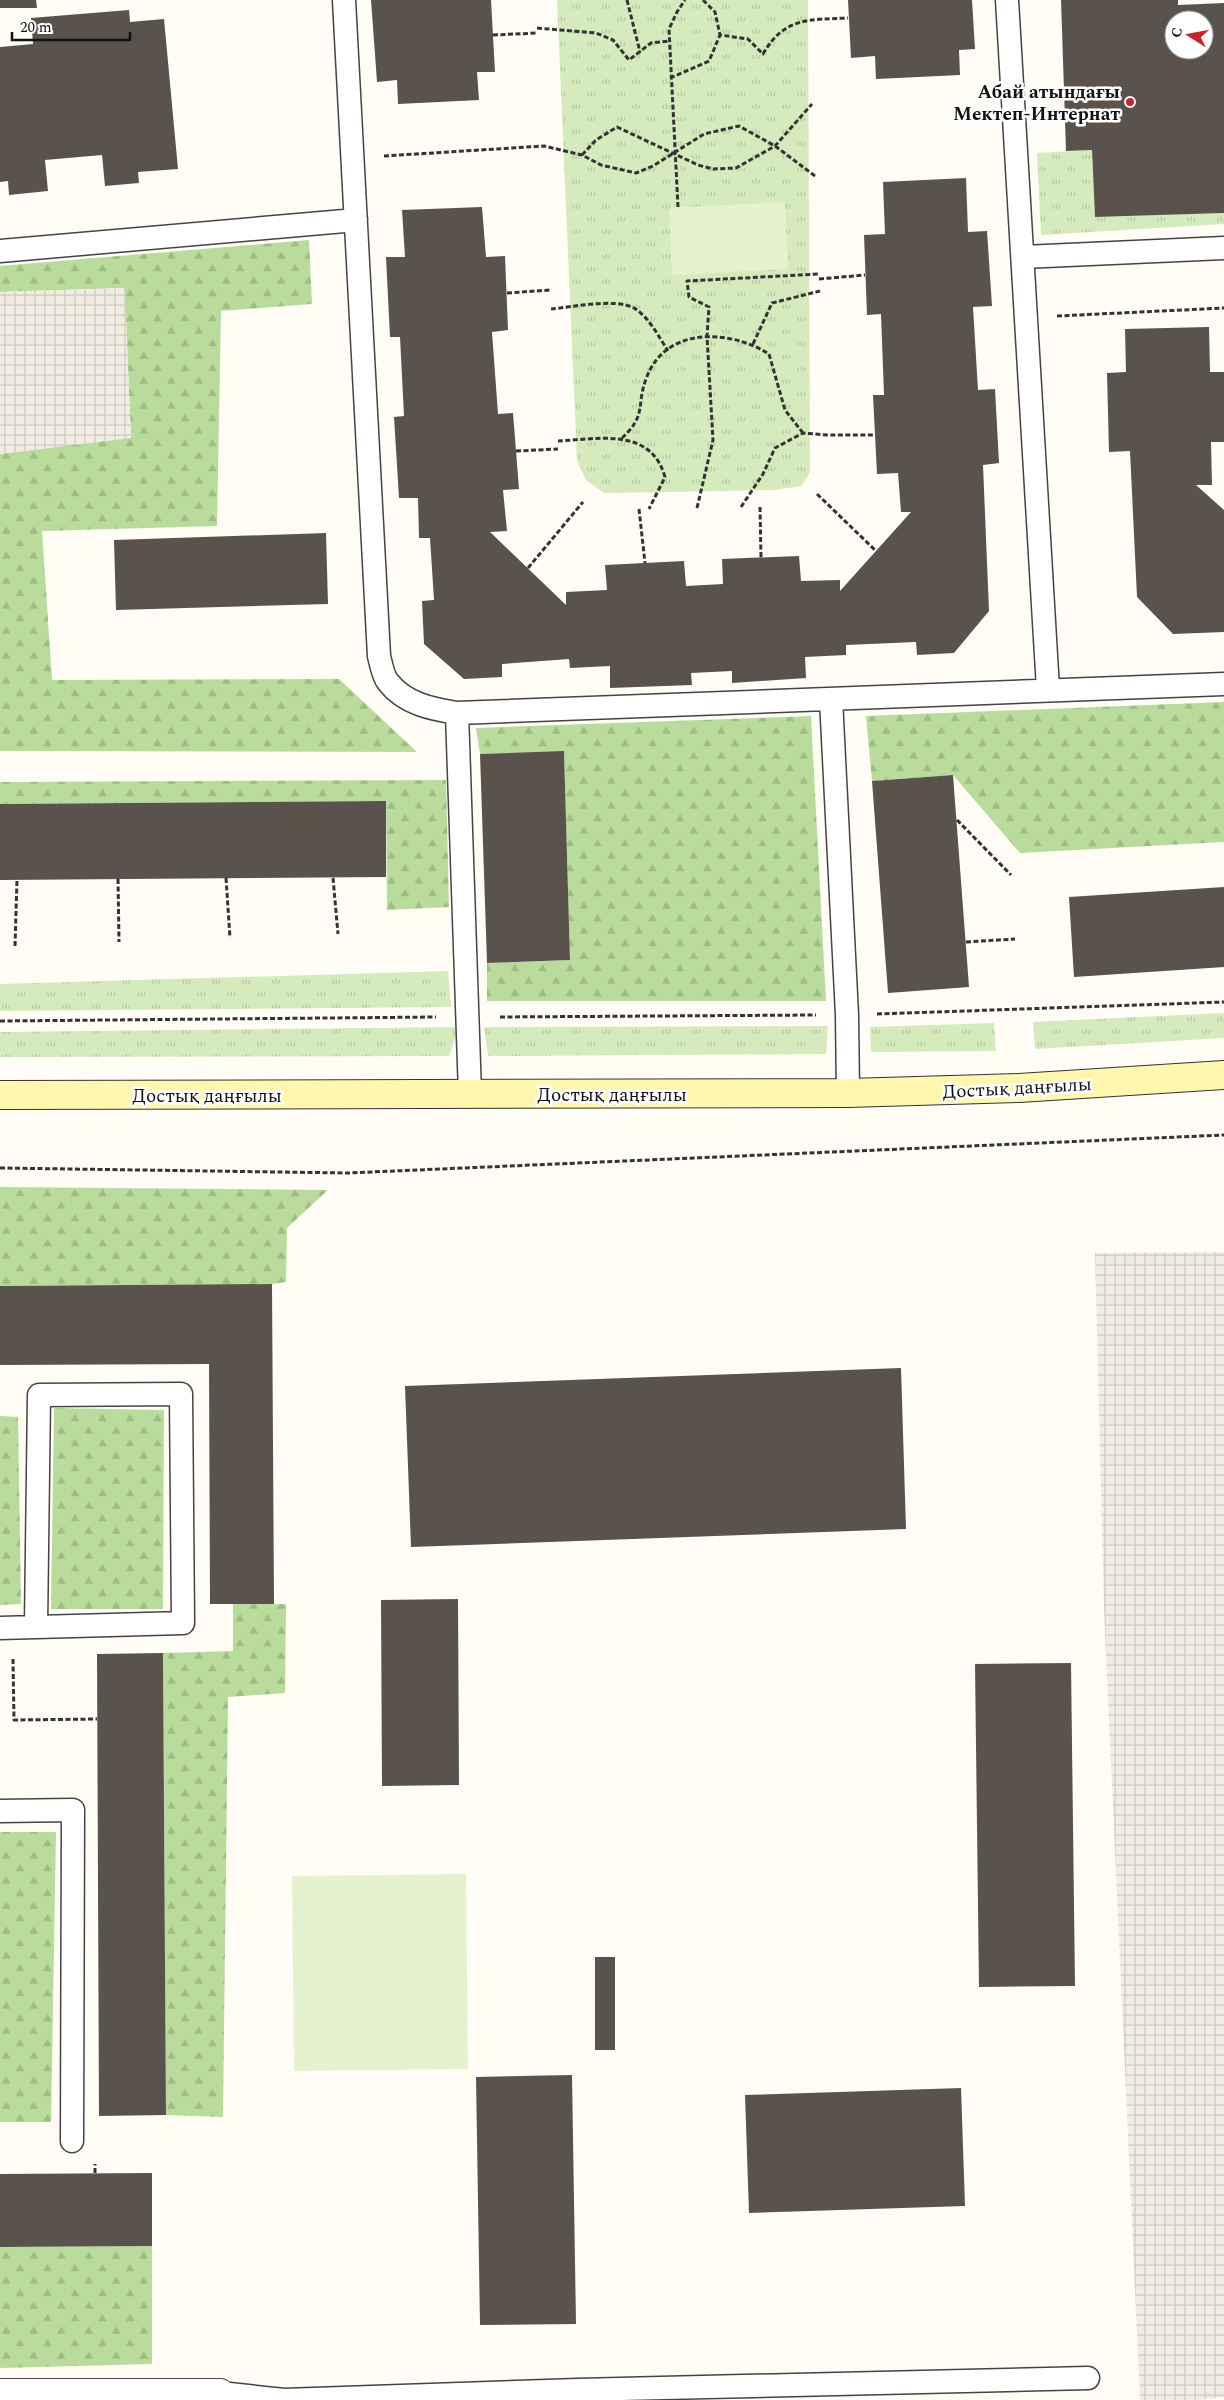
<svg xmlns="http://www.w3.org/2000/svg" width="1224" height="2400" viewBox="0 0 1224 2400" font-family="Spectral,serif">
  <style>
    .grass { fill: url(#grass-tufts) }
    .forest { fill: url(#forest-firs) }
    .pitch { fill: #e6f2cf }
    .plaza { fill: url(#plaza-grid) }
    .building { fill: #5a524d; fill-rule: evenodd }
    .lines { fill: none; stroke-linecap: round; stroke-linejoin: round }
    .service-casing { stroke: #444; stroke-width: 25 }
    .minor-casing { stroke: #444; stroke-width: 30 }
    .secondary-casing { stroke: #333; stroke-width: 30 }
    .path { stroke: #333; stroke-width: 3; stroke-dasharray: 5 2.5; stroke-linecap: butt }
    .service { stroke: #fff; stroke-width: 22 }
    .minor { stroke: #fff; stroke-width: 28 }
    .secondary { stroke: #fff6b0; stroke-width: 28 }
    .poi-dot { fill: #c4262e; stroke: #fff; stroke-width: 2 }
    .labels { text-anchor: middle; stroke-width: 5; stroke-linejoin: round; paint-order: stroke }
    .poi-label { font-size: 19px; font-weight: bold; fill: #111; stroke: #fff; text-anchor: end }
    .street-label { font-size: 19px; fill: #111; stroke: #fff }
  </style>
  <defs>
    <pattern id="grass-tufts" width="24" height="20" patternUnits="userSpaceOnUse" patternTransform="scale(1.25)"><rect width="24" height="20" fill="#d5ebbd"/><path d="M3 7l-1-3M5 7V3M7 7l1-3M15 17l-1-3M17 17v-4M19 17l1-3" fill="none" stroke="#b6c8a1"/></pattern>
    <pattern id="forest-firs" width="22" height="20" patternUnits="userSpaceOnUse" patternTransform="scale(1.25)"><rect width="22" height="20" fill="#b9dc9c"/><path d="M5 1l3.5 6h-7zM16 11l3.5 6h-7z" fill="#9ebc85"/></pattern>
    <pattern id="plaza-grid" width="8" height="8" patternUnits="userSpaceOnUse" patternTransform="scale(1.25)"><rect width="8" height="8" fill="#f1ede2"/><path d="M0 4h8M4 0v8" fill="none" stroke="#cecac1"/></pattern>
  </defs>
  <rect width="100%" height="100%" fill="#fffdf5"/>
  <path class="grass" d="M557,0H808L810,472L802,486L774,490L604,493L586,480L577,461Z
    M1092,150L1095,217L1224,213V224L1041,235L1037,153Z
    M448,971L451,1007L0,1011V984Z
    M1224,1013V1038L1035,1049L1033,1022Z
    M994,1023L996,1051L871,1052L870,1027Z
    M828,1026L826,1054L488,1056L484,1027Z
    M459,1027L449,1056L0,1057V1032Z"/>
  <path class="forest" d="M309,240L312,304L221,311L217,526L42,531L52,680L339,679L417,752L0,751V454L131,437L124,288L0,292V266Z
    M1224,702V842L1020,853L953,775L872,781L866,716Z
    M811,716L826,1001H487V963L570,960L564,752L480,754L476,728Z
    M446,780L449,907L387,910L386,801L0,804V782Z
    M0,1187L328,1190L287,1228L286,1282L272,1284L0,1286Z
    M54,1408L164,1410L163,1609H51Z
    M0,1416L18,1417L21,1604L0,1605Z
    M233,1604H286L285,1693L228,1697L223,2117L166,2115L163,1653L233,1651Z
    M0,1832H56L51,2122H0Z
    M152,2246V2364L0,2368V2247Z"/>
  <path class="pitch" d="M785,202L788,269L672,275L669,208Z
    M466,1874L468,2069L294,2071L292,1876Z"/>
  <path class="plaza" d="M125,288L131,438L0,454V292Z
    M1224,1252V2397L1198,2400H1140L1104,1611L1095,1253Z"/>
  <path class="building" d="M0,0H36L37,8H0Z
    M371,0H491L495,72H477L479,100L398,104L397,80L377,82Z
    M848,0H972L975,49L959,50L960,75L876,79L875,56L851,58Z
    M1061,0H1178V5L1224,3V213L1095,217L1092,150L1066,151ZM1174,20H1204V50H1174Z
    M129,10L130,22L164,19L178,169L138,172L139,183L105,186L102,155L45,160L48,191L9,195L8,181L0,182V47L33,44L31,18Z
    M966,178L968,232L987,231L992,306L973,307L978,390L995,389L999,463L983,465L989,611L954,653L917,655L916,642L846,645V655L805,657L806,678L732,683V671L691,673L692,685L610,688V666L570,668L569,659L502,664V677L464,679L424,644L422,601L434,600L430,538H419L418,498H399L394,417L404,416L400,337H390L386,257H405L402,210L482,207L486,257L505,256L508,330L492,332L498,414L513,413L519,489L503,490L507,531L490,532L566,605V592L607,590L605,565L684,561L686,586L723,584L722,559L799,556L801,581L840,580V591L911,512H901L898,473L877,474L873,395H884L881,314L867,315L864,235L885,234L883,182Z
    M1209,327L1210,372H1224V442H1211L1212,485H1196L1224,510V632L1173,634L1137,597L1130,451L1109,452L1107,373L1126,372L1125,329Z
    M326,533L328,604L116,610L114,540Z
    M564,751L570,960L487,963L480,754Z
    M953,775L969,987L888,993L872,781Z
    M386,801V877L0,880V804Z
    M1224,887V967L1074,977L1069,897Z
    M272,1284L274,1604H210L209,1364L0,1365V1286Z
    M901,1368L906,1529L411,1547L405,1386Z
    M458,1599L459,1785L382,1786L381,1600Z
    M163,1653L166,2115L99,2116L97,1654Z
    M1071,1663L1075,1986L979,1987L975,1664Z
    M595,1957H615V2050H595Z
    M572,2075L576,2324L480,2325L476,2077Z
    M961,2088L965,2206L749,2213L745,2095Z
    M152,2173V2246L0,2247V2174Z"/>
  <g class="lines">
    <defs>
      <path id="service" d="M344,0L379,656C381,664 383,676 388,682C405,704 432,709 457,713L470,1094
        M1007,0L1048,689
        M0,251L356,220
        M1023,257L1224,248
        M831,699L847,1015L848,1093
        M457,713L1224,684
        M0,1628L183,1623L181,1394L39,1395L36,1626
        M0,1811L73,1810L72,2141
        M220,2393L284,2400L578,2390L1088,2378"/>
      <path id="minor" d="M0,2393H220"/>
      <path id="secondary" d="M0,1095L848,1093L1019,1088L1224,1075"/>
    </defs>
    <use href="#service" class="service-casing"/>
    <use href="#minor" class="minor-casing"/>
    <use href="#secondary" class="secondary-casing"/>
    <path class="path" d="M627,0L640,52
      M703,0L715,12L720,35L748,39L763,54C785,16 810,20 848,18
      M537,28L596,33L613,40L629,60L651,43L669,41
      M493,35L537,33
      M670,78L709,61L720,35
      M582,155L596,140L617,127L698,165L713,169L736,168L775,146L812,104
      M384,156L544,146L582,155L601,165L636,173L653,166L704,134L739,126L775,146L815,176
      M678,207L669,29L677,12L685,0
      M819,279L865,275
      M507,293L550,290
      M551,309C572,307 616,298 634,308C649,317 659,337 668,351
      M1057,316L1224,308
      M753,344L772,303L820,291
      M622,438C647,415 636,406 646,379C665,326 729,329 769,354L785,410L803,433
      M558,441C599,439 651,427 665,477L649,509
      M516,451L558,449
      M817,494L876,551
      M741,507L763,474L775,448L803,433L827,435H875
      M760,507L761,557
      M697,508L713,440L707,336L709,307L689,297L687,281L819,274
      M639,509L645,563
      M528,568L583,502
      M957,820L1011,875
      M226,878L230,938
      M333,878L338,934
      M118,879L119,942
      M966,942L1015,939
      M15,946L17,880
      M877,1014L1224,1002
      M500,1017L816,1015
      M0,1021L436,1017
      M0,1168L348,1173L1224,1135
      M13,1659L14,1720L97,1719
      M95,2173V2164"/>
    <use href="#service" class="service"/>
    <use href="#minor" class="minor"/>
    <use href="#secondary" class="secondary"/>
  </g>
  <circle class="poi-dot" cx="1130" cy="102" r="5"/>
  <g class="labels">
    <g class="poi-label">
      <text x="1120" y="98">Абай атындағы<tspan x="1120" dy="22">Мектеп-Интернат</tspan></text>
    </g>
    <g class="street-label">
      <text transform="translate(1017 1087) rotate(-3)" y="7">Достық даңғылы</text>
      <text x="612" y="1101">Достық даңғылы</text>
      <text x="207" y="1102">Достық даңғылы</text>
    </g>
  </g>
  <g transform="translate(1189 35) rotate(281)"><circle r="24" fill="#ffffff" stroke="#a0a0a0"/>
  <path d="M0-4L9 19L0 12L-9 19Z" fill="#c4262e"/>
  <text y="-8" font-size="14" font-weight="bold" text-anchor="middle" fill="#111111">С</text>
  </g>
  <path d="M12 32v8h118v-8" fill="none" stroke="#111111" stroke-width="2.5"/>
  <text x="20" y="32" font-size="15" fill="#111111" stroke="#ffffff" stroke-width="4" paint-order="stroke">20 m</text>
</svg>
